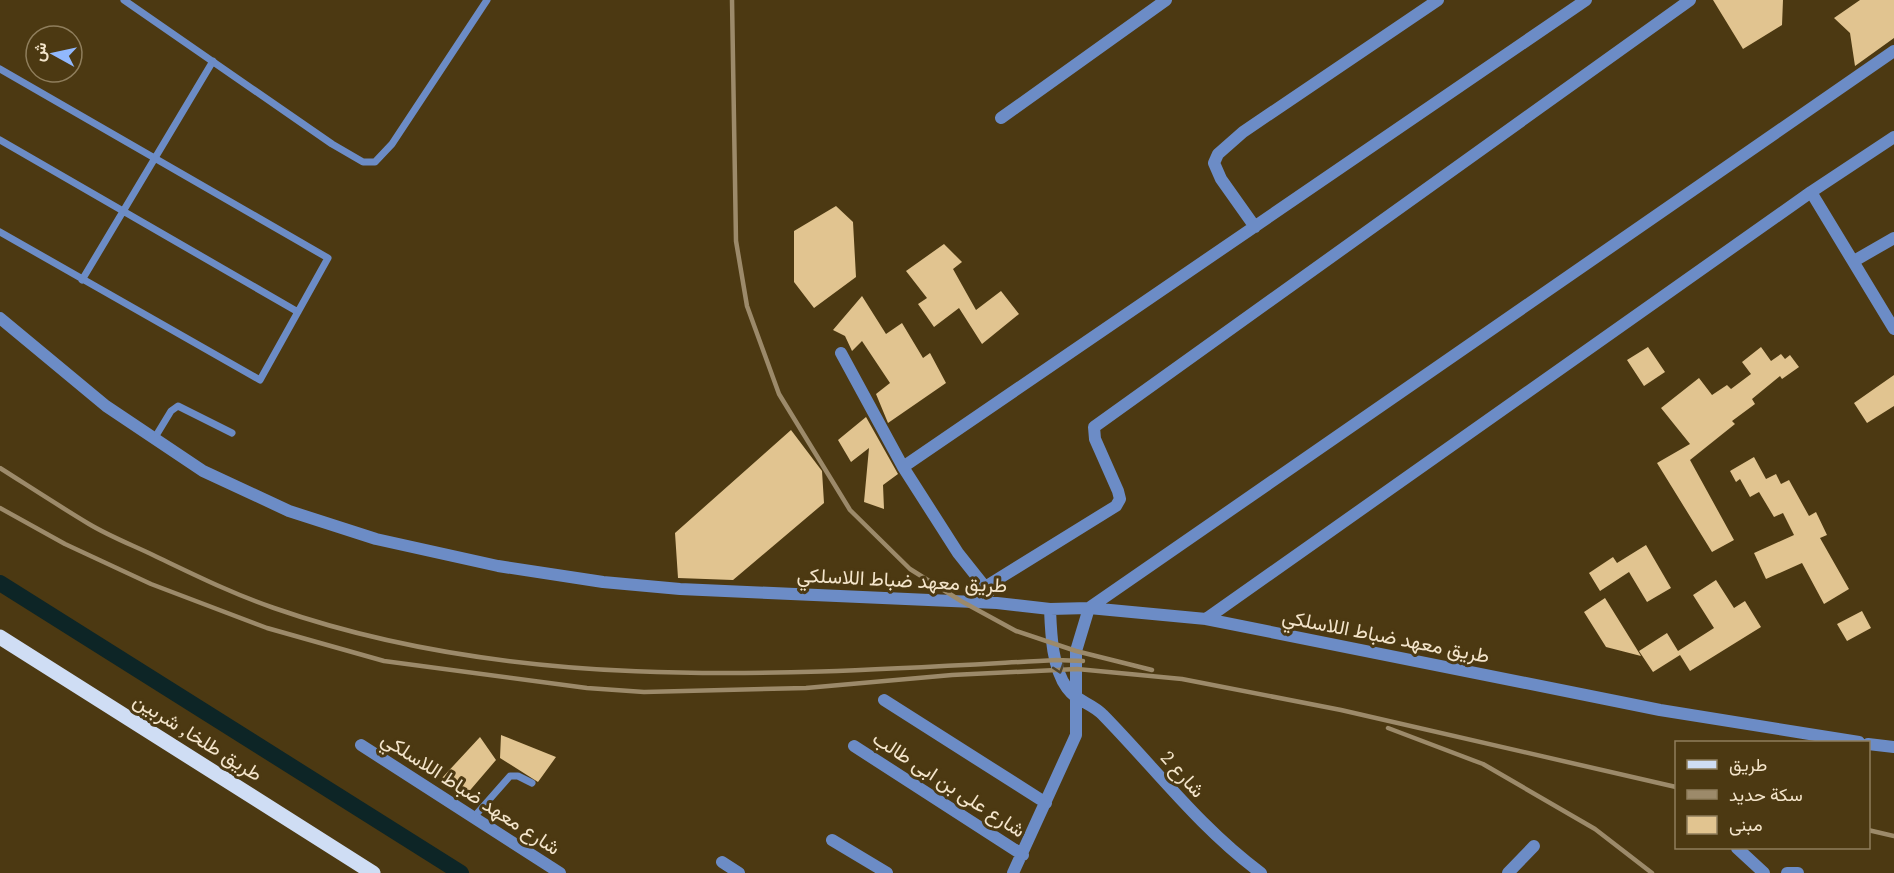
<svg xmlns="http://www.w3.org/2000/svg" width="1894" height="873" viewBox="0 0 1894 873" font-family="'Source Serif 4',Vazirmatn,serif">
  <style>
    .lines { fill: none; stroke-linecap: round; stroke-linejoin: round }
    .canal { stroke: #0d2526; stroke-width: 16 }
    .building { fill: #e1c490 }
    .lane { stroke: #6c8cc6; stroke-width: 7 }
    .street { stroke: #6c8cc6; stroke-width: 12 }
    .primary { stroke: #cfddf4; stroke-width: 15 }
    .rail { stroke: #9c8a6a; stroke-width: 4.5 }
    .oneway { stroke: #51452d }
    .labels { text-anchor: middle; stroke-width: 6; stroke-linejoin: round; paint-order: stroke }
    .street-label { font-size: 20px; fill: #f4e5cb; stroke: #4c3912 }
  </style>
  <rect width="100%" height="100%" fill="#4c3912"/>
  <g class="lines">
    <path class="canal" d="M0,583L461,873"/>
  </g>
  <path class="building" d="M1713,0H1783L1782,25L1743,49Z
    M1860,0H1894V38L1855,66L1850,33L1834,18Z
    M836,206L853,222L856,277L814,308L794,282V231Z
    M944,244L962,262L953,269L976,310L1001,291L1019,314L982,344L959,308L934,327L918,304L927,298L906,271Z
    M862,296L886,334L902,323L923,358L930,353L946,383L888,423L876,394L890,383L862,341L852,351L845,336L833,330Z
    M1648,347L1665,372L1644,386L1627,360Z
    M1761,347L1771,361L1781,354L1785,359L1790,355L1799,367L1782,379L1780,376L1752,399L1755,404L1732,421L1735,424L1690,460L1734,540L1712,552L1657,463L1690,444L1661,408L1699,378L1712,395L1727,385L1731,389L1751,374L1742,362Z
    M1894,375V406L1867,423L1854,403Z
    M866,417L898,474L883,485L884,509L864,502L869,448L851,462L838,440Z
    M791,430L822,471L824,503L733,580L678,578L675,533Z
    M1754,457L1766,479L1776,474L1781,484L1789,480L1809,516L1816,512L1827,535L1820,538L1849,589L1824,604L1802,563L1766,579L1754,553L1794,535L1783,513L1774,517L1759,492L1750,497L1740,479L1736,482L1730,471Z
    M1646,545L1671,588L1647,602L1629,572L1600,591L1589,573L1613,557L1617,563Z
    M1716,580L1734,608L1745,601L1761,627L1690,671L1680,655L1653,672L1639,651L1667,633L1678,651L1714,628L1693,595Z
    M1605,598L1641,656L1606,647L1584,612Z
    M1862,611L1871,628L1847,641L1837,624Z
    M501,735L556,757L538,782L500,758Z
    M480,737L496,760L466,795L442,778Z"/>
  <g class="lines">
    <path class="lane" d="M124,0L332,144L363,162H375L392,144L487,0
      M0,69L328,258L260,380L0,232
      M0,140L298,312
      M82,280L213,61
      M154,439L171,411L178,406L232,433
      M473,818L510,776H518L532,783"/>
    <path class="street" d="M1001,118L1166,0
      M1811,192L1894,329
      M1255,227L1221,179L1214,163L1218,154L1243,132L1438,0
      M1854,261L1894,238
      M0,318L106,406L203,471L289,511L376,539L498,566L603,582L680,589L997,603L1050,609L1089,608L1206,619L1660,710L1859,742
      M841,353L903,467L958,553L989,592
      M903,467L1586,0
      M985,587L1116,506L1120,499L1118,491L1095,439L1094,427L1690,0
      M1050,609C1051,634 1052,667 1067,688C1077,702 1092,703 1103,715C1155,768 1200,828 1261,873
      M1206,619L1811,192L1894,137
      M884,700L1046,803
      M1868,744L1894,747
      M361,745L560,873
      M854,746L1023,855
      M832,840L887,873
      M1737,848L1764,873
      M722,862L739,873
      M1013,873L1076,735V651L1089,608L1894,51
      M1508,873L1534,846
      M1787,873H1798"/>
    <path class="primary" d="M0,637L373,873"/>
    <path class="rail" d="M732,0L736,241L747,306L779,394L850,510L910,569L961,601L1016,631L1076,651L1152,670
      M0,468C30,487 59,506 89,524C109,536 132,545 153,555C193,574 233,594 274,608C526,696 795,674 1056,660L1083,661
      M0,508L65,544L151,584L267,628L384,661L587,688L644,692L806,688L952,675L1077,669L1182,679L1341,710L1676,787
      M1388,728L1483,764L1595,829L1652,873
      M1868,830L1894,836"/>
  </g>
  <defs><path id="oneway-chevron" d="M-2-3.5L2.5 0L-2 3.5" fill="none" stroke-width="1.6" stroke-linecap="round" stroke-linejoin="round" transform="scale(1.5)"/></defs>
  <use class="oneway" href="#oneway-chevron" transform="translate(1059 669) rotate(72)"/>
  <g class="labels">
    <g class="street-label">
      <text transform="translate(902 580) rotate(3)" y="7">طريق معهد ضباط اللاسلكي</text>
      <text transform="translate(1386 636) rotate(11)" y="7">طريق معهد ضباط اللاسلكي</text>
      <text transform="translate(198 737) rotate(32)" y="7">طريق طلخا, شربين</text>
      <text transform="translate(1183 774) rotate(48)" y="7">شارع 2</text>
      <text transform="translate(949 784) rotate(33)" y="7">شارع على بن ابى طالب</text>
      <text transform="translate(471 793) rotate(33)" y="7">شارع معهد ضباط اللاسلكي</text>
    </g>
  </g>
  <rect x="1675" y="741" width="195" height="108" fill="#4c3912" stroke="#8f7e5c" stroke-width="1.5"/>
  <rect x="1687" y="760" width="30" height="9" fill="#cfddf4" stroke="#8f7e5c" stroke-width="1.5"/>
  <text x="1729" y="771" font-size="18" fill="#f4e5cb">طريق</text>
  <rect x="1687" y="790" width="30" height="9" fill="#9c8a6a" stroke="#8f7e5c" stroke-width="1.5"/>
  <text x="1729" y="801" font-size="18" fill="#f4e5cb">سكة حديد</text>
  <rect x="1687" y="816" width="30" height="18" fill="#e1c490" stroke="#8f7e5c" stroke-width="1.5"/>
  <text x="1729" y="831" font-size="18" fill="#f4e5cb">مبنى</text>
  <g transform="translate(54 54) rotate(278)"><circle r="28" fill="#4c3912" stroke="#8f7e5c" stroke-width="1.5"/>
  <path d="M0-4.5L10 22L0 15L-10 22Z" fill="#91b8fd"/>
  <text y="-9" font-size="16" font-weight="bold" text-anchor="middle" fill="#f4e5cb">ش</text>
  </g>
</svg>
